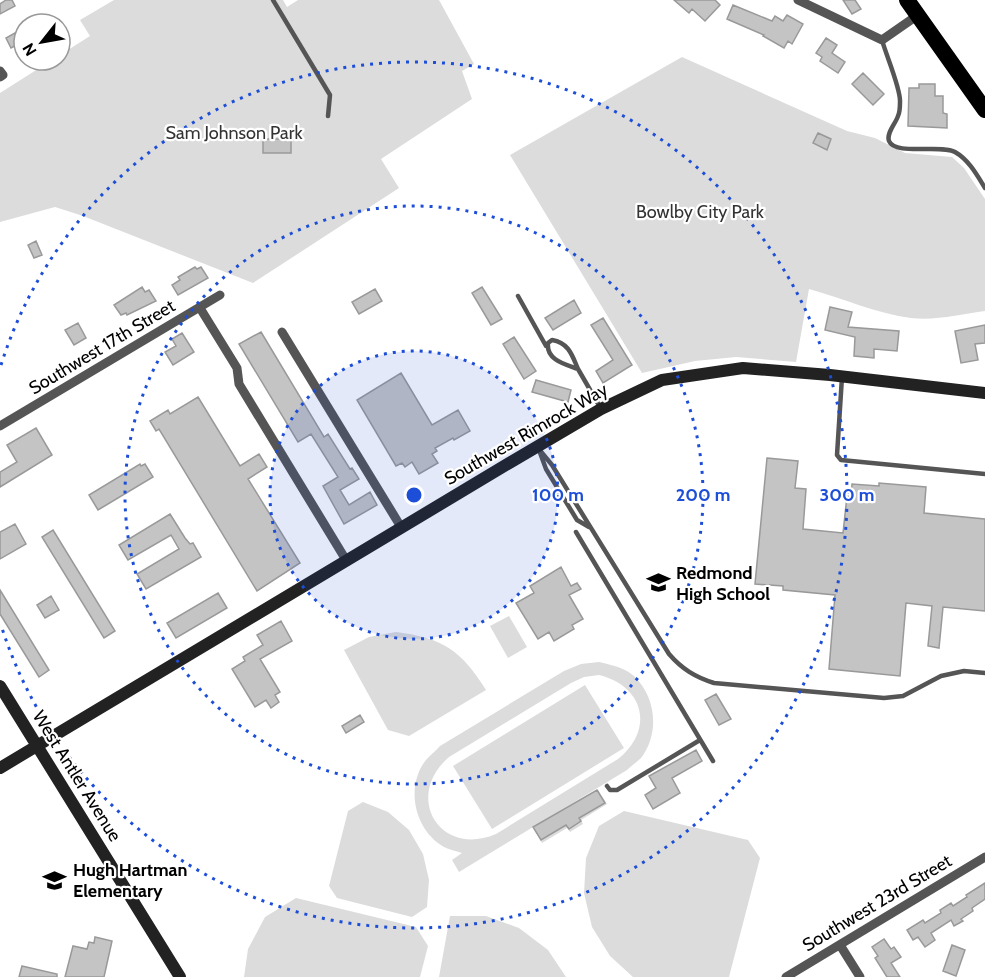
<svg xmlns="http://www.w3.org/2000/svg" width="985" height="977" viewBox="0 0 985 977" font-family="Cabin,sans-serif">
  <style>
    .green { fill: #dcdcdc; fill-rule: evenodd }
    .building { fill: #c4c4c4; stroke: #999; stroke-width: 1.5 }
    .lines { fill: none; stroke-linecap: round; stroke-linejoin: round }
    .lane { stroke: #555; stroke-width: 4.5 }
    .street { stroke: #555; stroke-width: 9 }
    .secondary { stroke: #222; stroke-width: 12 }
    .highway { stroke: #000; stroke-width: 16 }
    .ring { fill: none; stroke: #1d4ed8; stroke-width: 3; stroke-dasharray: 3 6 }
    .labels { text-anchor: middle; stroke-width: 4.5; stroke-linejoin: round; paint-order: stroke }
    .park-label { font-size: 18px; fill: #333; stroke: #fff }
    .street-label { font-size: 18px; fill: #000; stroke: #fff }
    .poi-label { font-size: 18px; font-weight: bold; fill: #000; stroke: #fff; text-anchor: start }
    .centre { fill: #1d4ed8; stroke: #fff; stroke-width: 3 }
    .ring-label { font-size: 18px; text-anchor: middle; font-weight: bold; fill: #1d4ed8; stroke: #fff; stroke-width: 4.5; stroke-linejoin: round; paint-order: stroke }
  </style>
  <rect width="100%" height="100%" fill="#fff"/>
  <path class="green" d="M114,0H283L287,7L298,0H439L474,64L462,71L472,99L381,159L399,188L253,283L83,216L55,207L0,222V93L52,60H60V55L90,36L80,20Z
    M682,57L847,131L875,138L905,153L952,157L964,168L985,199V311C962,314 935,321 911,318C878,314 842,298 809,289L796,362L736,357L695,361L642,373L510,155Z
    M509,616L527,647L508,658L490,626Z
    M396,632C443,638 461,650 486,690L409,736L388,730L344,650L369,637Z
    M599,662C611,665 624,667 634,676C656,697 660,733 641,758C637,762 631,766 627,770L459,872L452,860L462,853C457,851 450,850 444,847C414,830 405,786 426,760C430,755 436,751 440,746L564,671L581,664ZM599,675C644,686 655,729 618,759L496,834C440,858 403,797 449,757L571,683L584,677Z
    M585,685L624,748L492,829L453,766Z
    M598,790L607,804L581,820L583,824L570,832L567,828L542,843L534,829Z
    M363,802L388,812L409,830L423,854L429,880L427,907L412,917L337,898L329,886L348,811Z
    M624,811L748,840L760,858L729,977H633L610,956L592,927L584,893L586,858L599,826Z
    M296,898L416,927L428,946L420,977H244L248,949L265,917Z
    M450,916H486L519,928L548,950L566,977H439Z"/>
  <path class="building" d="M6,0H12L15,6L0,14V4Z
    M674,0H715L720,5L705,21L692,9L689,13Z
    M843,0H855L861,9L852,14Z
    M733,5L772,21L775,16L783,21L787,15L803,24L792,44L788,41L784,48L763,36L764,35L727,19Z
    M22,29L24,41L11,48L6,38Z
    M826,38L837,45L832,53L845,62L838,73L820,61L822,57L816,53Z
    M863,73L884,94L873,105L852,84Z
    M919,84H935V96H943V113L947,114V128L908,126L909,88H919Z
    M818,133L831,139L827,150L813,143Z
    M263,139H291V153H263Z
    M36,241L42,255L34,258L28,245Z
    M195,267L197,269L201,267L208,278L178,295L172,285L180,280L178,277Z
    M142,287L145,292L149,290L156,301L127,315L126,313L121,315L114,305Z
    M482,287L502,319L491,325L472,293Z
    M375,289L382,301L359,314L352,302Z
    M574,300L581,313L553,330L545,318Z
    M830,307L852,312L848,327L899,331L897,351L874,349V358L854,356L855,337L825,330Z
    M603,318L632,365L603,383L596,371L613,360L591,325Z
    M78,323L86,338L74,345L65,330Z
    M985,325V343L975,344L978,360L961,363L955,331Z
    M261,332L324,437L328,434L350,469L352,468L359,479L340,490L349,505L370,492L377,505L344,524L323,486L338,477L311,434L298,442L239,344Z
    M182,333L194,352L173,365L165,352L176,346L172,339Z
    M514,337L536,371L524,379L503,344Z
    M401,373L432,425L458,410L470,431L454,440L453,438L435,448L437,451L432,454L438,463L419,474L412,462L405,467L402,463L396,466L357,400Z
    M536,380L571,390L568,402L532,392Z
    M198,397L240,466L259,454L267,467L248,479L300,563L257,591L159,429L156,431L150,421L168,410L170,414Z
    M36,428L52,455L0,487V472L17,462L7,445Z
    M767,458L798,461L795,488L806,489L803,529L843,533L847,496L851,497L852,484L879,486V483L926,487L924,513L985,519V611L943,607L939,648L928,646L932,606L906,603L900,676L829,669L835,595L783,590V586L755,584Z
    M140,464L141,466L145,464L153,477L98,510L89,495Z
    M170,514L185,538L190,544L193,543L201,557L146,589L137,574L179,549L171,535L128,560L119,545Z
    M15,524L26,544L0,559V532Z
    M53,530L115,631L104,638L42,537Z
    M561,567L571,586L577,583L581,589L569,595L583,619L572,625L574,629L554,641L549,632L538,639L516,603L534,593L530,586Z
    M0,590L49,670L39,677L0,614Z
    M218,593L227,608L176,638L167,623Z
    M51,596L59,610L45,618L37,605Z
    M281,621L292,641L260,659L280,692L275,695L279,702L271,708L266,700L255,707L232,669L245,661L243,657L263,645L257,635Z
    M716,694L731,719L719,725L705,700Z
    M360,715L364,722L346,733L342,726Z
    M696,750L702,761L672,778L680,793L653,809L645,795L656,788L649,776Z
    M597,790L605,803L579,818L581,821L569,829L566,825L541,840L533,827Z
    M985,883V899L972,908L973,911L961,919L963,921L954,926L951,920L931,933L935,940L925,947L918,937L913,940L907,930L923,920L925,923L941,913L940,910L951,903L953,906L967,897L966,895Z
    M95,937L112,941L104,977H65L73,946L87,949L89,942L94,943Z
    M884,939L891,949L894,947L901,957L891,963L900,977H887L875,958L878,956L872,947Z
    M952,945L965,950L956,976L943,971Z
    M22,966L57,974V977H19Z"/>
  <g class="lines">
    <path class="lane" d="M273,0L330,95L328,116
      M882,40C886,55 901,89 900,102C900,106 900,112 898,116C896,123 886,133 889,141C895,156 941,144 955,152C969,160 977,175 985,188
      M518,296L546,346
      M552,340C569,343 572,355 578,369C565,364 546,360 548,343Z
      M578,369L600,407
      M842,377L837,455L841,460L985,474
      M538,448L552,465L669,654C682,669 695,677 714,683L884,698L903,696L941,676L964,671L985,673
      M539,450L546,469L577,520L589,527
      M576,532L713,761
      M607,786L610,790H617L700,740"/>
    <path class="street" d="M798,0L882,40L918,15
      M0,71L3,75L0,77
      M200,308L237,368L239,384L346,560
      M282,332L401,527
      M0,426L220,295
      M840,945L860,977
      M786,977L985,857"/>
    <path class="secondary" d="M0,686L180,977
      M0,768L511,462L601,409L662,380L743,368L830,375L985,393"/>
    <path class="highway" d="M907,0L985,110"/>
  </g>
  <circle cx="414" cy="495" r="144" fill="#1d4ed8" fill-opacity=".12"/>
  <g class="ring">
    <circle cx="414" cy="495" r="144"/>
    <circle cx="414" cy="495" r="289"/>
    <path d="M1 365A433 433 0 1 1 1 625"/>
  </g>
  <defs>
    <symbol id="school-bare" viewBox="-9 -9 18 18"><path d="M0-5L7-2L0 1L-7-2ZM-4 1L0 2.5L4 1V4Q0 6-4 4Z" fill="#000" stroke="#fff" stroke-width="2.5" paint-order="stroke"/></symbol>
  </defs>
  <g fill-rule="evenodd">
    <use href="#school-bare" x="642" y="566" width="33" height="33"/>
    <use href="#school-bare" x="38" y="864" width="33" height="33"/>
  </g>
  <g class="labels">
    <g class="park-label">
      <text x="234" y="139">Sam Johnson Park</text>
      <text x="700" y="218">Bowlby City Park</text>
    </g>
    <g class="street-label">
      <text transform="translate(102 347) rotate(-31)" y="6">Southwest 17th Street</text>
      <text transform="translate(526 434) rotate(-30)" y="6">Southwest Rimrock Way</text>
      <text transform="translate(77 776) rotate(58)" y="6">West Antler Avenue</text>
      <text transform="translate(877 903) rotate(-31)" y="6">Southwest 23rd Street</text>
    </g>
    <g class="poi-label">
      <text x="676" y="579">Redmond<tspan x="676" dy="21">High School</tspan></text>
      <text x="73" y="876">Hugh Hartman<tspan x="73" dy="21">Elementary</tspan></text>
    </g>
  </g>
  <circle cx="414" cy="495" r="9" class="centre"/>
  <g class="ring-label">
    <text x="558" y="501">100 m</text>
    <text x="703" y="501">200 m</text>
    <text x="847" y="501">300 m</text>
  </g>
  <g transform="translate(42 42) rotate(239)"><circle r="28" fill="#ffffff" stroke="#999999" stroke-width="1.5"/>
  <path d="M0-4.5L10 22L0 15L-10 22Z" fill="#000000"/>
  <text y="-9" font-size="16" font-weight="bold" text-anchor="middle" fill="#000000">N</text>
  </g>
</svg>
